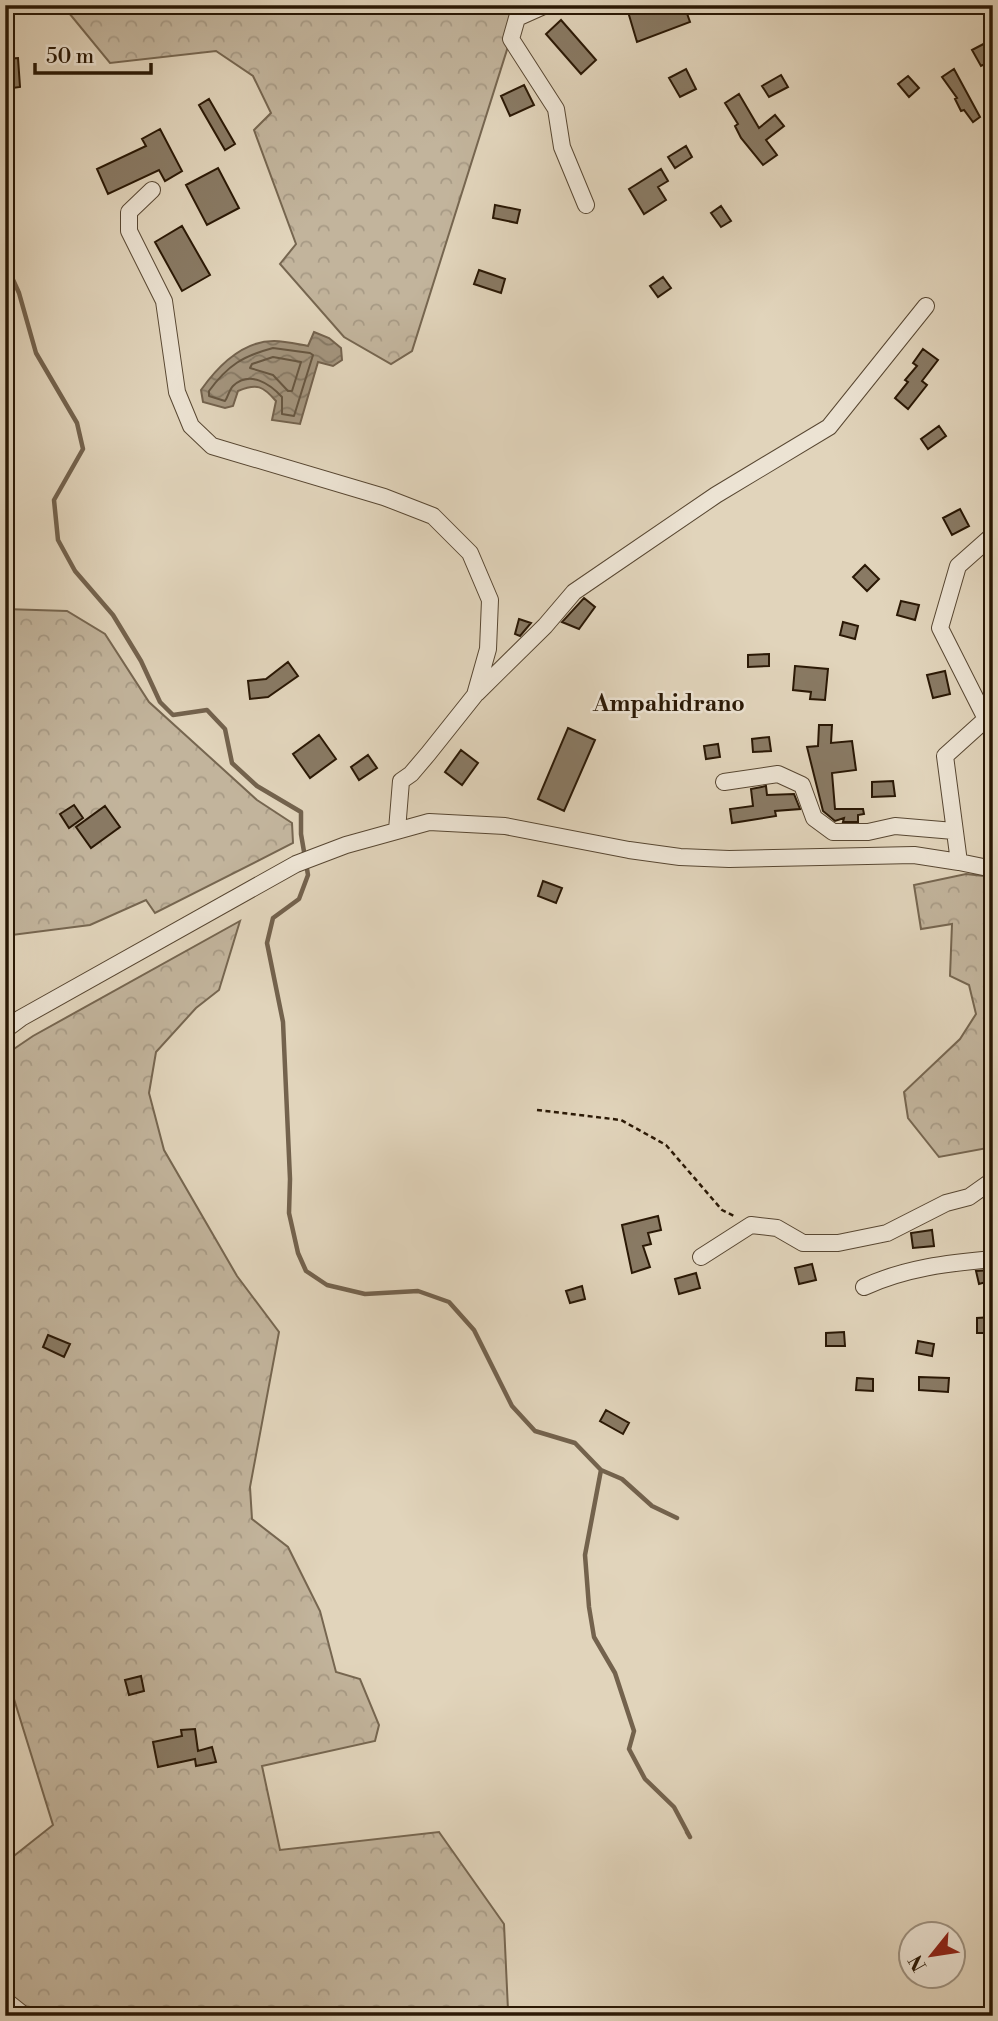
<svg xmlns="http://www.w3.org/2000/svg" width="998" height="2021" viewBox="0 0 998 2021" font-family="'Libre Bodoni',serif">
  <style>
    .forest { fill: url(#forest-crowns); stroke: #766650; stroke-width: 2 }
    .water { fill: url(#water-waves); stroke: #73624d; stroke-width: 2 }
    .lines { fill: none; stroke-linecap: round; stroke-linejoin: round }
    .shore { stroke: #665641; stroke-width: 2 }
    .stream { stroke: #73624d; stroke-width: 4.5 }
    .building { fill: #897a64; stroke: #2a1805; stroke-width: 2 }
    .minor-casing { stroke: #584732; stroke-width: 18 }
    .path { stroke: #2a1805; stroke-width: 2.5; stroke-dasharray: 5 3.5; stroke-linecap: butt }
    .minor { stroke: #ece3d3; stroke-width: 16 }
    .labels { text-anchor: middle; stroke-width: 5; stroke-linejoin: round; paint-order: stroke }
    .neighbourhood-label { font-size: 23px; font-weight: bold; fill: #2a1805; stroke: #ece3d3 }
  </style>
  <defs>
    <pattern id="forest-crowns" width="20" height="18" patternUnits="userSpaceOnUse" patternTransform="scale(1.75)"><rect width="20" height="18" fill="#c2b49c"/><path d="M2 6a3 3 0 1 1 6 0M12 15a3 3 0 1 1 6 0" fill="none" stroke="#a79a85"/></pattern>
    <pattern id="water-waves" width="16" height="10" patternUnits="userSpaceOnUse" patternTransform="scale(1.75)"><rect width="16" height="10" fill="#a3947d"/><path d="M0 5q4-4 8 0t8 0" fill="none" stroke="#857864"/></pattern>
  </defs>
  <rect width="100%" height="100%" fill="#e1d4bb"/>
  <filter id="stains"><feTurbulence type="fractalNoise" baseFrequency=".00286" numOctaves="4"/><feColorMatrix values="0 0 0 0 .2 0 0 0 0 .09 0 0 0 0 .02 0 0 0 .5 -.17"/></filter>
  <radialGradient id="worn" r=".72"><stop offset=".6" stop-color="#630" stop-opacity="0"/><stop offset="1" stop-color="#630" stop-opacity=".3"/></radialGradient>
  <path class="forest" d="M78,5H524L517,18L412,351L391,364L344,337L280,264L296,244L254,130L271,113L253,76L216,51L110,63L69,13Z
    M5,609L67,611L105,634L149,702L257,800L292,823L293,843L155,913L146,900L90,925L12,935L5,929Z
    M966,874L993,877V1147L939,1157L908,1118L904,1092L960,1039L976,1014L969,985L950,976L952,924L921,929L914,885Z
    M240,921L219,990L196,1008L156,1052L149,1093L164,1150L237,1276L279,1332L250,1487L252,1519L288,1547L320,1611L336,1672L360,1679L379,1725L375,1741L262,1766L280,1850L439,1832L504,1924L508,2010L499,2016H5V1863L53,1825L5,1670V1055L33,1036Z"/>
  <path class="water" d="M314,332L329,338L341,348L342,360L333,366L318,362L300,424L272,420L276,401C263,386 257,383 238,391L233,406L225,408L203,402L201,390C218,366 242,341 274,341C285,341 297,344 308,346Z"/>
  <g class="lines">
    <path class="shore" d="M273,348L310,353L313,355L294,416L282,414V397C270,384 250,370 233,386C229,390 228,397 225,401L209,396V391C228,365 243,356 273,348Z
      M273,357L301,362L292,391H288L273,375L250,368L252,364Z"/>
    <path class="stream" d="M5,262L19,293L36,353L77,423L83,449L54,500L58,540L75,571L113,615L141,661L160,702L173,715L207,710L225,729L232,763L257,786L301,812V834L308,875L299,899L273,918L267,943L283,1022L290,1179L289,1213L298,1253L306,1271L327,1285L365,1294L418,1291L449,1302L474,1330L512,1406L535,1431L575,1443L601,1470L622,1479L652,1506L677,1518
      M601,1470L585,1555L589,1607L594,1637L615,1673L634,1731L629,1749L645,1779L674,1807L690,1837L687,1832"/>
  </g>
  <path class="building" d="M626,5H684L690,22L637,42Z
    M561,20L596,60L581,74L546,34Z
    M993,39V60L981,66L972,50Z
    M18,58L20,87L5,89V59Z
    M686,69L696,89L680,97L669,78Z
    M954,69L980,117L973,122L964,110L961,111L955,99L957,98L942,77Z
    M781,75L788,87L769,97L762,86Z
    M908,76L919,88L909,97L898,84Z
    M524,85L534,105L510,116L501,96Z
    M739,94L759,128L775,115L784,126L766,140L777,155L763,165L741,138L735,126L738,124L725,103Z
    M209,99L235,144L225,150L199,105Z
    M160,129L182,171L165,181L159,170L108,194L97,169L146,146L142,139Z
    M686,146L692,157L675,168L668,157Z
    M218,168L239,208L207,225L186,185Z
    M661,169L668,181L658,187L666,200L644,214L629,189Z
    M495,205L520,210L517,223L493,218Z
    M721,206L731,221L721,227L711,213Z
    M182,226L210,275L182,291L155,242Z
    M479,270L505,279L501,293L474,284Z
    M663,277L671,288L658,297L650,286Z
    M923,349L938,360L922,381L927,385L908,409L895,398L908,382L905,380L917,366L913,363Z
    M939,426L946,436L928,449L921,439Z
    M960,509L969,526L952,535L943,518Z
    M865,565L879,579L867,591L853,577Z
    M584,598L595,607L579,629L562,622Z
    M901,601L919,605L915,620L897,615Z
    M519,619L531,623L520,636L515,634Z
    M843,622L858,626L855,639L840,635Z
    M769,654V666L748,667V655Z
    M288,662L298,676L268,697L250,699L248,681L266,679Z
    M795,666L828,669L825,700L810,699L811,692L793,690Z
    M945,671L950,694L933,698L927,675Z
    M819,725H832L831,743L852,741L856,770L832,773L835,809H863L864,814L858,815V822H843L844,818L835,821L823,811L807,747L818,746Z
    M568,728L595,740L564,811L538,799Z
    M319,735L336,759L310,778L293,754Z
    M769,737L771,751L753,752L752,739Z
    M718,744L720,757L706,759L704,746Z
    M461,750L478,763L462,785L445,772Z
    M368,755L377,768L359,780L351,767Z
    M893,781L895,796L872,797V782Z
    M766,786L767,795L794,794L800,809L775,811L776,816L732,823L730,809L753,806L751,789Z
    M74,805L83,818L69,828L60,814Z
    M105,806L120,827L91,848L76,827Z
    M543,881L562,888L556,903L538,896Z
    M658,1216L661,1230L648,1233L651,1244L643,1246L650,1267L632,1273L622,1225Z
    M932,1230L934,1246L913,1248L911,1233Z
    M812,1264L816,1280L799,1284L795,1268Z
    M991,1270L993,1280L979,1284L976,1271Z
    M696,1273L700,1288L679,1294L675,1279Z
    M582,1286L585,1299L570,1303L566,1291Z
    M992,1317V1333H977V1318Z
    M844,1332L845,1346H826V1333Z
    M48,1335L70,1344L64,1357L43,1347Z
    M918,1341L934,1344L932,1356L916,1353Z
    M919,1377L949,1378L948,1392L919,1390Z
    M857,1378L873,1379V1391L856,1390Z
    M606,1410L629,1423L623,1434L600,1421Z
    M141,1676L144,1691L129,1695L125,1680Z
    M195,1729L198,1751L212,1747L216,1762L196,1766L195,1759L158,1767L153,1742L182,1736L181,1730Z"/>
  <g class="lines">
    <defs>
      <path id="minor" d="M524,5L517,18L511,39L556,109L562,147L586,205
        M517,18L546,5
        M152,190L129,212V231L164,301L177,392L191,426L212,446L384,497L433,516L470,553L490,600L488,649L475,695L428,754L411,774L401,781L397,830
        M477,693L545,626L574,592L716,495L829,427L926,306
        M724,782L778,774L802,785L814,818L833,832H868L895,826L954,831
        M959,862L945,756L986,719L940,628L958,566L993,535
        M5,1030L21,1018L296,864L346,845L429,822L505,826L629,850L680,857L729,859L914,855L959,862L993,869
        M701,1257L751,1225L777,1228L803,1243H838L887,1233L946,1203L969,1197L993,1180
        M864,1287C905,1268 948,1263 993,1259
        M5,2000L25,2016"/>
    </defs>
    <use href="#minor" class="minor-casing"/>
    <path class="path" d="M537,1110L621,1120L666,1145L722,1210L736,1217"/>
    <use href="#minor" class="minor"/>
  </g>
  <g class="labels">
    <g class="neighbourhood-label">
      <text x="669" y="711">Ampahidrano</text>
    </g>
  </g>
  <rect width="998" height="2021" fill="none" stroke="#e1d4bb" stroke-width="28"/>
  <rect x="7" y="7" width="984" height="2007" fill="none" stroke="#2a1805" stroke-width="3.5"/>
  <rect x="14" y="14" width="970" height="1993" fill="none" stroke="#2a1805" stroke-width="2"/>
  <g transform="translate(932 1955) rotate(240)"><circle r="33" fill="#ece3d3" stroke="#9e9281" stroke-width="2"/>
  <path d="M0-5L12 26L0 18L-12 26Z" fill="#8f2418"/>
  <text y="-10" font-size="19" font-weight="bold" text-anchor="middle" fill="#2a1805">N</text>
  </g>
  <path d="M35 63v10h116v-10" fill="none" stroke="#2a1805" stroke-width="3.5"/>
  <text x="46" y="63" font-size="21" fill="#2a1805" stroke="#ece3d3" stroke-width="5" paint-order="stroke">50 m</text>
  <rect width="100%" height="100%" filter="url(#stains)"/>
  <rect width="100%" height="100%" fill="url(#worn)"/>
</svg>
